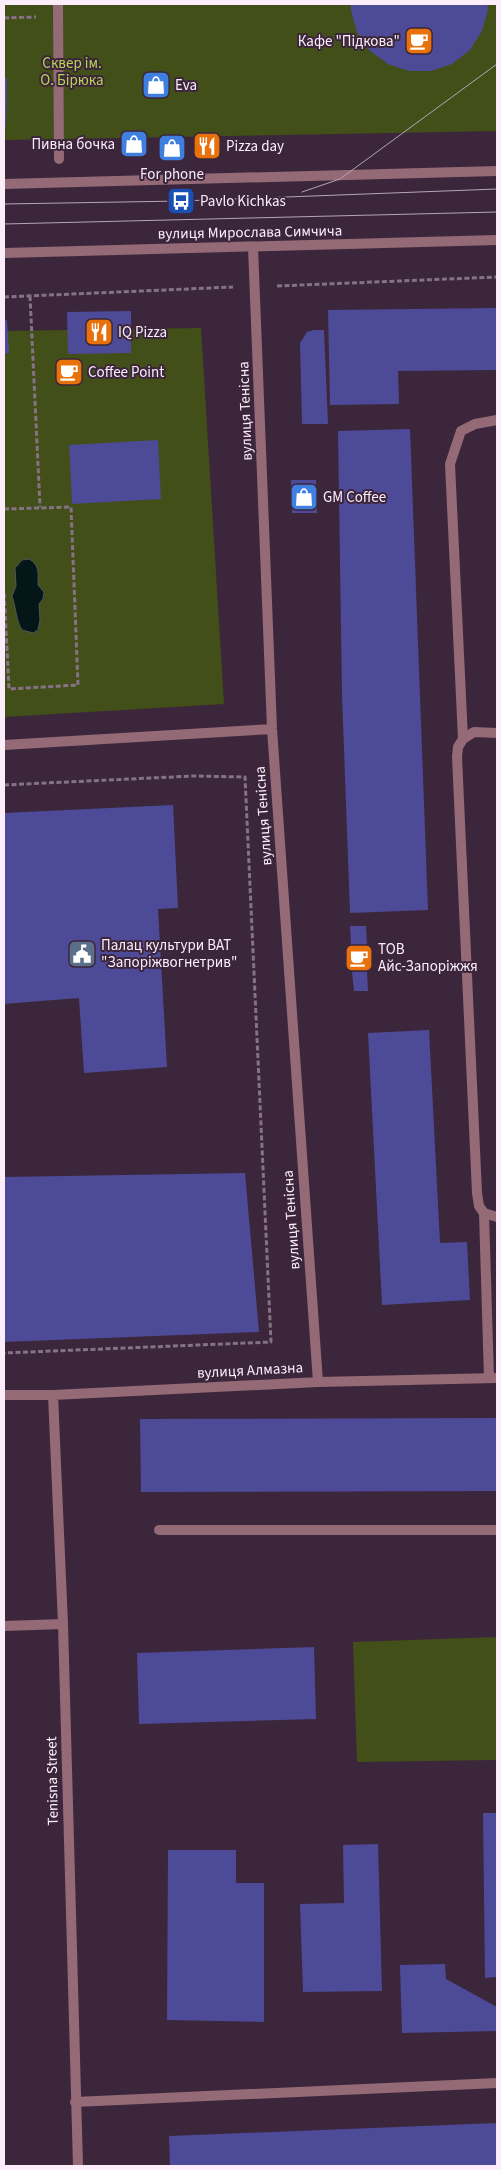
<svg xmlns="http://www.w3.org/2000/svg" width="501" height="2170" viewBox="0 0 501 2170" font-family="'Source Sans 3',sans-serif">
  <style>
    .green { fill: #434f18 }
    .water { fill: #041617; stroke: #4e565b }
    .building { fill: #4d4a98 }
    .lines { fill: none; stroke-linecap: round; stroke-linejoin: round }
    .path { stroke: #857284; stroke-width: 3; stroke-dasharray: 5 2.5; stroke-linecap: butt }
    .service { stroke: #946a76; stroke-width: 10 }
    .pedestrian { stroke: #946a76; stroke-width: 10 }
    .minor { stroke: #946a76; stroke-width: 10 }
    .tertiary { stroke: #946a76; stroke-width: 10 }
    .tram { stroke: #b7a5b6; stroke-width: 1 }
    .labels { text-anchor: middle; stroke-width: 4; stroke-linejoin: round; paint-order: stroke }
    .poi-label { font-size: 15px; fill: #fcedfb; stroke: #3c263b; text-anchor: start }
    .park-label { font-size: 15px; fill: #b9d558; stroke: #3c263b }
    .street-label { font-size: 15px; fill: #fcedfb; stroke: #3c263b }
  </style>
  <rect width="100%" height="100%" fill="#3c263b"/>
  <path class="green" d="M4,4H497V131L4,140Z
    M201,328L224,704L4,717V331Z
    M497,1637V1760L357,1762L353,1642Z"/>
  <path class="water" d="M29,559C40,565 38,574 38,585L44,592L43,599L39,604L40,620L38,630L33,633L22,630C16,621 16,607 12,596L16,586L15,568L22,560Z"/>
  <path class="building" d="M351,4H487L488,9L482,31L470,50L452,64L431,71H409L388,64L370,51L357,32L351,11Z
    M4,78H7L6,127L4,126Z
    M497,308V370L398,371L399,404L330,405L328,310Z
    M131,311V353L68,354L67,312Z
    M4,320H7L9,353L4,354Z
    M314,330H324L328,424H302L300,343L307,332Z
    M410,429L428,910L350,913L342,695L338,431Z
    M158,440L161,499L72,504L69,445Z
    M291,480H316L317,513H292Z
    M173,805L178,908L158,909L167,1067L84,1073L79,998L4,1004V813Z
    M350,926H366L367,945H351Z
    M366,947L367,969H353L352,948Z
    M367,971L368,991H354L352,972Z
    M429,1030L440,1243L467,1242L470,1300L382,1305L368,1033Z
    M245,1173L259,1332L4,1342V1177Z
    M497,1418V1491L141,1492L140,1419Z
    M314,1647L316,1719L139,1724L137,1653Z
    M483,1813H497V1977L485,1978Z
    M378,1844L382,1991L303,1992L300,1904L344,1903L343,1845Z
    M168,1850H236V1883H264V2022L167,2020Z
    M445,1964L446,1979L497,2007V2031L402,2033L400,1965Z
    M497,2123V2166H170L169,2136Z"/>
  <g class="lines">
    <path class="path" d="M4,18L36,17
      M277,286L497,277
      M30,296L40,507
      M4,297L233,287
      M4,509L71,507L78,685L9,689L4,590
      M4,785L193,776L245,777L271,1342L4,1353"/>
    <path class="service" d="M497,420L475,424L461,431L450,464L463,739L474,732L497,733
      M463,739L458,747L457,757L477,1193L479,1206L484,1213L489,1378
      M484,1213L497,1217
      M159,1530H497
      M4,1626L63,1624"/>
    <path class="pedestrian" d="M58,4L59,159"/>
    <path class="minor" d="M253,247L272,729L318,1382
      M4,745L272,729
      M4,1395H53L318,1382L497,1378
      M53,1395L63,1624L78,2166
      M75,2102L497,2083"/>
    <path class="tertiary" d="M4,184L497,171
      M4,253L497,240"/>
    <path class="tram" d="M302,192L340,179L497,64
      M4,204L181,201L497,189
      M4,224L497,212"/>
  </g>
  <defs>
    <symbol id="cafe-square" viewBox="-11 -11 22 22"><rect x="-9" y="-9" width="18" height="18" rx="4" fill="#e8710a" stroke="#3c263b"/><path d="M-5.5-4.5H6V0H3Q3 3.5 0 3.5H-2.5Q-5.5 3.5-5.5 0ZM3-3.2v2h1.7v-2ZM-6 4.5H4V6H-6Z" fill="#fff"/></symbol>
    <symbol id="shop-square" viewBox="-11 -11 22 22"><rect x="-9" y="-9" width="18" height="18" rx="4" fill="#3f7fe0" stroke="#3c263b"/><path d="M-5-2.5h2.3a2.7 3.5 0 0 1 5.4 0H5L5.5 6h-11ZM-1.5-2.5h3a1.5 2.3 0 0 0-3 0Z" fill="#fff"/></symbol>
    <symbol id="restaurant-square" viewBox="-11 -11 22 22"><rect x="-9" y="-9" width="18" height="18" rx="4" fill="#e8710a" stroke="#3c263b"/><path d="M-5-6h1v4h1v-4h1v4h1v-4h1v5L-1.5 .5V6h-2V.5L-5-1ZM5-6V6H3V1.5H1.5Q1.5-4 5-6Z" fill="#fff"/></symbol>
    <symbol id="bus-square" viewBox="-11 -11 22 22"><rect x="-9" y="-9" width="18" height="18" rx="4" fill="#1a4fb4" stroke="#3c263b"/><path d="M-5-6H5V4H4V6H2V4H-2V6H-4V4H-5ZM-3.5-4V0h7V-4ZM-3.5 1.2v1.5H-2V1.2ZM2 1.2v1.5H3.5V1.2Z" fill="#fff"/></symbol>
    <symbol id="civic-square" viewBox="-11 -11 22 22"><rect x="-9" y="-9" width="18" height="18" rx="4" fill="#5c6f8a" stroke="#3c263b"/><path d="M-.6-6.5H3V-4.5H.6V-3L4-1V1h2V6H-6V1h2V-1L-.6-3ZM-1.2 2.5V6h2.4V2.5Z" fill="#fff"/></symbol>
  </defs>
  <g fill-rule="evenodd">
    <use href="#cafe-square" x="403" y="25" width="32" height="32"/>
    <use href="#shop-square" x="140" y="69" width="32" height="32"/>
    <use href="#shop-square" x="118" y="128" width="32" height="32"/>
    <use href="#restaurant-square" x="191" y="130" width="32" height="32"/>
    <use href="#shop-square" x="156" y="132" width="32" height="32"/>
    <use href="#bus-square" x="165" y="185" width="32" height="32"/>
    <use href="#restaurant-square" x="83" y="316" width="32" height="32"/>
    <use href="#cafe-square" x="53" y="356" width="32" height="32"/>
    <use href="#shop-square" x="288" y="481" width="32" height="32"/>
    <use href="#civic-square" x="66" y="938" width="32" height="32"/>
    <use href="#cafe-square" x="343" y="942" width="32" height="32"/>
  </g>
  <g class="labels">
    <g class="poi-label">
      <text x="400" y="46" text-anchor="end">Кафе "Підкова"</text>
      <text x="175" y="90">Eva</text>
      <text x="115" y="149" text-anchor="end">Пивна бочка</text>
      <text x="226" y="151">Pizza day</text>
      <text x="172" y="179" text-anchor="middle">For phone</text>
      <text x="200" y="206">Pavlo Kichkas</text>
      <text x="118" y="337">IQ Pіzza</text>
      <text x="88" y="377">Coffee Point</text>
      <text x="323" y="502">GM Coffee</text>
      <text x="101" y="950">Палац культури ВАТ<tspan x="101" dy="17">"Запоріжвогнетрив"</tspan></text>
      <text x="378" y="954">ТОВ<tspan x="378" dy="17">Айс-Запоріжжя</tspan></text>
    </g>
    <g class="park-label">
      <text x="72" y="68">Сквер ім.<tspan x="72" dy="17">О. Бірюка</tspan></text>
    </g>
    <g class="street-label">
      <text transform="translate(250 232) rotate(-1)" y="5">вулиця Мирослава Симчича</text>
      <text transform="translate(245 411) rotate(-92)" y="5">вулиця Тенісна</text>
      <text transform="translate(263 816) rotate(-94)" y="5">вулиця Тенісна</text>
      <text transform="translate(291 1220) rotate(-94)" y="5">вулиця Тенісна</text>
      <text transform="translate(250 1370) rotate(-3)" y="5">вулиця Алмазна</text>
      <text transform="translate(52 1781) rotate(-91)" y="5">Tenisna Street</text>
    </g>
  </g>
  <rect width="501" height="2170" fill="none" stroke="#fcedfb" stroke-width="10"/>
</svg>
